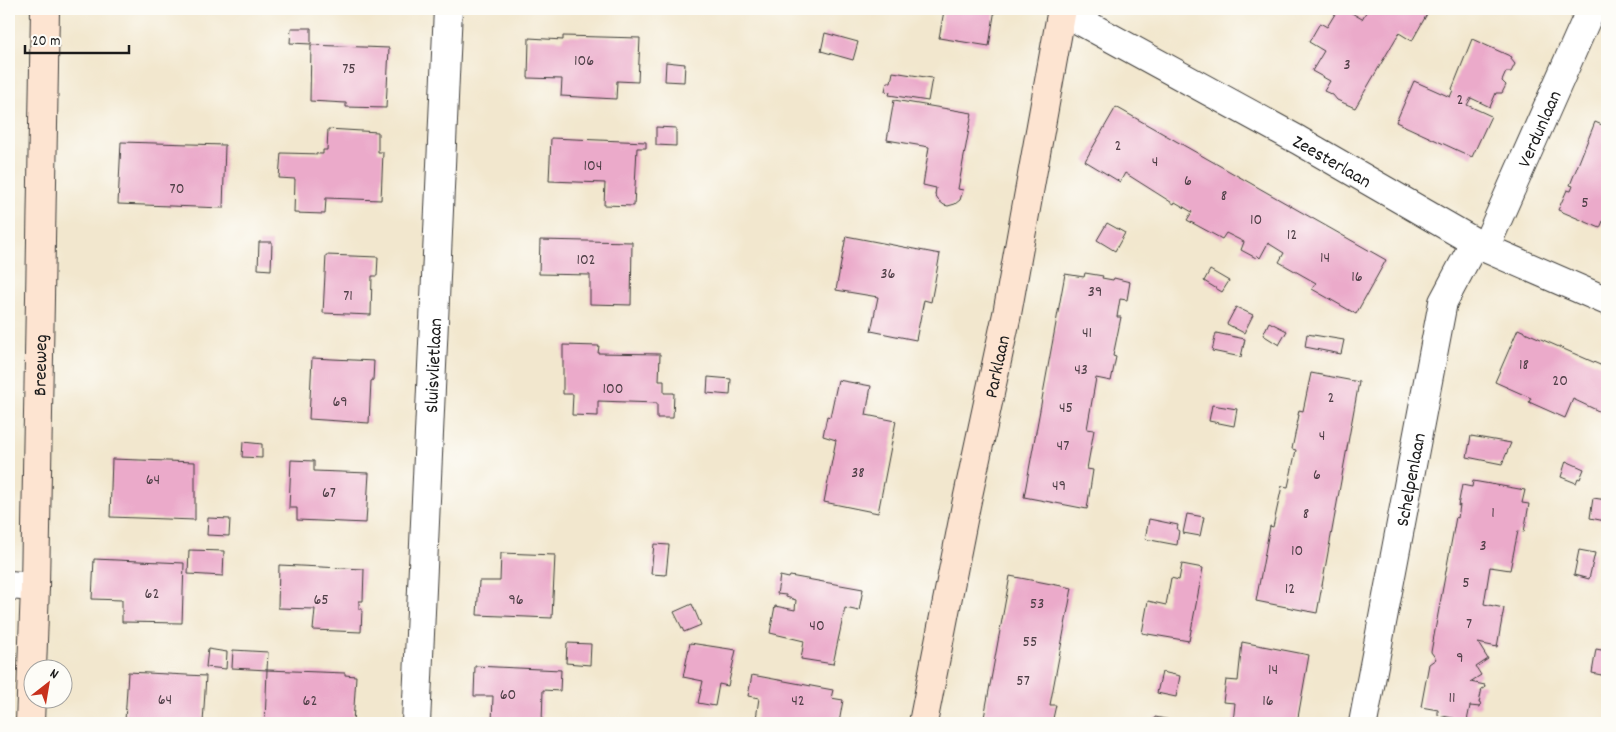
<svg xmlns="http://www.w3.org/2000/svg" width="1616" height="732" viewBox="0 0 1616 732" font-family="Dekko,sans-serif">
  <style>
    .building { fill: #ebaaca }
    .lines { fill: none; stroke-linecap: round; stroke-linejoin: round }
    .street-casing { stroke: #3c3a37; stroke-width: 30 }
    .secondary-casing { stroke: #3c3a37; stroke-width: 30 }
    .street { stroke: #fff; stroke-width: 28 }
    .secondary { stroke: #fde4d1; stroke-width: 28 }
    .labels { text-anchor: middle; stroke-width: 4.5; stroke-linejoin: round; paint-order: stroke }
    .number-label { font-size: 16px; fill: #504048 }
    .street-label { font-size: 19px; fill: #1c1c1c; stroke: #fdfcf7 }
  </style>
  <rect width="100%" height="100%" fill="#fdfcf7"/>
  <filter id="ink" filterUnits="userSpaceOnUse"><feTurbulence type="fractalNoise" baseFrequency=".02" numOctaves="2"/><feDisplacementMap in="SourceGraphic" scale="10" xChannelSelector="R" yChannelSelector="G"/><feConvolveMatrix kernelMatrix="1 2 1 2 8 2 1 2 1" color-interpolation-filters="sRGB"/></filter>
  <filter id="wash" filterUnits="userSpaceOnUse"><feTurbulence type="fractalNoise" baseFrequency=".0096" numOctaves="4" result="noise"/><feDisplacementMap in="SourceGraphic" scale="20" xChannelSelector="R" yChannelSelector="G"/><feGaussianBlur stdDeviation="1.12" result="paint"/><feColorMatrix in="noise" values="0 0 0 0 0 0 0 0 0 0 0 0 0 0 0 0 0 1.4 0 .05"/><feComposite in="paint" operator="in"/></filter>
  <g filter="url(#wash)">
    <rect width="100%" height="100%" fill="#f2e7ce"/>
    <g id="blocks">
      <path class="building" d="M937,9H995L989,46L939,38L944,11Z
        M1338,9H1345L1362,19L1368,9H1418L1427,14L1412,41L1399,33L1355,108L1337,100L1333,95L1324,91L1330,81L1312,71L1324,51L1309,42L1320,23L1327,27Z
        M291,28H311V44L290,43Z
        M825,33L858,42L853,60L821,51Z
        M563,36L640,38L638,82L617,81L616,99L561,96L562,79L528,78L529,38L563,40Z
        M1472,39L1512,57L1511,59L1515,64L1511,72H1506L1502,81L1506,85L1502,93H1496L1490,107L1471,98L1467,105L1491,116L1472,157L1396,122L1414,81L1450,97L1453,90L1452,89Z
        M311,45L389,48L386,108L346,107V103L310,101Z
        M666,62L685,64L684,82L665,81Z
        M893,72L932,78L928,101L889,95L890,92L885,91L887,82H891Z
        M894,100L972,113L958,189L963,190L960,200L955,204L948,206L944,205L938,200L935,195L936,188L923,185L929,147L887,140Z
        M1116,107L1386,260L1356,314L1312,289L1316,283L1279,262L1284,253L1268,243L1260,258L1257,255L1256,258L1241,250L1244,242L1226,233L1222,239L1187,220L1192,212L1175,202L1174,204L1125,173L1120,182L1085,161Z
        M1595,122L1607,127V212L1600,228L1558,210L1567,190L1571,191L1573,186L1570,185Z
        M656,127L676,128V146L656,145Z
        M328,129L378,132V152H383L381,200L326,198L325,214L294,213L295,179L279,178L281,153L323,154V150H327Z
        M551,138L646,142V148H637L634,206L604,205L605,183L549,181Z
        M121,142L225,145L223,208L118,204Z
        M1107,223L1125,233L1115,251L1097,240Z
        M846,236L940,254L931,302L924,300L916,340L871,331L878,297L836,290Z
        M540,240L632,242L631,305L590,304V275L539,274Z
        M259,242H272L271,270L258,269Z
        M326,255L378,257L377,276H372L371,315L323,313Z
        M1210,270L1229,281L1222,292L1204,281Z
        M1085,273L1103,276L1102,278L1113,280L1114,278L1130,282L1127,300L1120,299L1117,317H1121L1113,356L1116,357L1111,381L1096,378L1087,429L1094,430L1087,469L1093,470L1087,509L1024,497L1065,274L1084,277Z
        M1236,307L1253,315L1244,333L1227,324Z
        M1269,322L1287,331L1279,345L1263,335Z
        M1518,329L1607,368V415L1573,399L1565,418L1529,402L1531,398L1495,382Z
        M1216,333L1245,339L1241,357L1212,351Z
        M1307,334L1344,340L1341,354L1305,347Z
        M563,345L599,346L598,353L660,354L659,381H664V393H674L673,418H657V403L598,401V416L572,415L573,394H563Z
        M312,358L374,361L373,380L371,381L369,423L309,419Z
        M1311,373L1359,382L1317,613L1256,601L1270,526L1273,527L1282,486L1288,487L1296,450L1292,449L1299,415H1298L1299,410L1303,411Z
        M708,377L731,379L730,395L707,393Z
        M838,380L871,386L866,415L896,421L878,513L824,502L836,440L823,436L827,416L830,417Z
        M1212,405L1237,409L1234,426L1209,421Z
        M1607,415V433L1601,430Z
        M1471,436L1511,443L1502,464L1467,457Z
        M243,442L262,444V458L242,457Z
        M112,459L195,462V520L110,517Z
        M291,460L314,461V471L369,473L366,523L297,520V508H289Z
        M1566,461L1584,469L1580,479L1578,478L1576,483L1561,477Z
        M1473,481L1525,490L1522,503L1529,504L1524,532L1518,531L1510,570L1490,567L1484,604L1504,608L1497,647L1478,643L1488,659L1476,667L1481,675L1470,682L1485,685L1484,689L1482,688L1479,703H1481L1480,707L1470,706L1467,721L1438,715V710L1421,707L1429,664L1436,659L1431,652L1456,517L1458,518L1460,505L1458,506L1462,485L1472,487Z
        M1593,498L1607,500L1605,521L1590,518Z
        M1187,514L1204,517L1200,536L1183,533Z
        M208,518L230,519L229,536L207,535Z
        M1149,519L1178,525L1177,530H1179L1177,545L1145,539Z
        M654,544L669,545L666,575L651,574Z
        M189,550L224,551L223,576L188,574Z
        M1579,550L1595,553L1589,579L1574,575Z
        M501,553L555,555L552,618L477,615L479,581H500Z
        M94,559L184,563L182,623L122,622V600L92,599Z
        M1182,564L1203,568L1189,641L1142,633L1148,601L1166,605L1171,578L1179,580Z
        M279,565L364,569L363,601H359V609H362L361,632L313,630L315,609L278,608Z
        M780,576L789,578L790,576L863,589L859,611L845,608L833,664L801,659L804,641L770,633L775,606L795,610L796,600L786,597V595L777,594Z
        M1010,576L1072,588L1050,705H1056L1052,723H983Z
        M692,604L701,625L684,632L674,612Z
        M1242,642L1309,655L1297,723H1233L1235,703L1223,702L1226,680L1238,681Z
        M567,643L591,644L590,665L566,663Z
        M690,643L736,650L728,686L719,684L715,706L698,703L703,681L683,677Z
        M208,649L227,652L226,669L206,667Z
        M1596,649L1607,651L1606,676L1592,673Z
        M233,650L268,652L267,670L232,668Z
        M475,666L561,670L560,691L543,690L542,723H492L493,696H474Z
        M267,670L345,673V675L356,676L353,723H265Z
        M128,672L206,676L203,723H165L125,721Z
        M1162,672L1180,676L1176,697L1157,693Z
        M752,675L833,690L831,698L843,700L839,723H779L756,719L759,698L748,696Z
        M1155,717L1176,721L1175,723H1154Z
        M1120,720L1131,722V723H1119Z"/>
    </g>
  </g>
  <g filter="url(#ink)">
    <use href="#blocks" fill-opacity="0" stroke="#3c3a37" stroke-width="1"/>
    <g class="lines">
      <defs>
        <g id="street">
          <path id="s1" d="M1062,11L1298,140L1485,248L1607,301"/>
          <path id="s2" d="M1485,248L1591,9"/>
          <path d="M9,585L35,587"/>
          <path id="s3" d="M416,723L448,9"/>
          <path id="s4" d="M1363,723L1443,302L1475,242"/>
        </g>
        <g id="secondary">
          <path id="s5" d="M30,723L35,587L45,9"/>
          <path id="s6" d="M923,723L966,505L1007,314L1062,9"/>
        </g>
      </defs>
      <use href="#street" class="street-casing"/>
      <use href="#secondary" class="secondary-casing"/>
      <use href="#street" class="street"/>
      <use href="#secondary" class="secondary"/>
    </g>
  </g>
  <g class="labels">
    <g class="number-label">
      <text x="584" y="65">106</text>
      <text x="1347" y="69">3</text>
      <text x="349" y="73">75</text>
      <text x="1460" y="104">2</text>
      <text x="1118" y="150">2</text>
      <text x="1155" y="166">4</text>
      <text x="593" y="170">104</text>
      <text x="1188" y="185">6</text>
      <text x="177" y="193">70</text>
      <text x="1224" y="200">8</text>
      <text x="1585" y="207">5</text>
      <text x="1256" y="224">10</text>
      <text x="1292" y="239">12</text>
      <text x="1325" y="262">14</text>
      <text x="586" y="264">102</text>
      <text x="888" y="278">36</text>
      <text x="1357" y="281">16</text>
      <text x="1095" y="296">39</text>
      <text x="348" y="300">71</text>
      <text x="1087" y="337">41</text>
      <text x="1524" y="369">18</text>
      <text x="1081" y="374">43</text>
      <text x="1560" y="385">20</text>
      <text x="613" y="393">100</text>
      <text x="1331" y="402">2</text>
      <text x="340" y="406">69</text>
      <text x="1066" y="412">45</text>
      <text x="1322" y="440">4</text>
      <text x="1063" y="450">47</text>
      <text x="858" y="477">38</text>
      <text x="1317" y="479">6</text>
      <text x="153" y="484">64</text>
      <text x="1059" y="490">49</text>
      <text x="329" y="497">67</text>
      <text x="1493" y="517">1</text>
      <text x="1306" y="518">8</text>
      <text x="1483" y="550">3</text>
      <text x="1297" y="555">10</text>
      <text x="1466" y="587">5</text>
      <text x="1290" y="593">12</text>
      <text x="152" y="598">62</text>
      <text x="321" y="604">65</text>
      <text x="516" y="604">96</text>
      <text x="1037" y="608">53</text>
      <text x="1469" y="628">7</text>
      <text x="817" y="630">40</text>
      <text x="1030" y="646">55</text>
      <text x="1460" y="662">9</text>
      <text x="1273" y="674">14</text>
      <text x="1023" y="685">57</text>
      <text x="508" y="699">60</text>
      <text x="1452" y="702">11</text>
      <text x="165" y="704">64</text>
      <text x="310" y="705">62</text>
      <text x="798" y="705">42</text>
      <text x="1268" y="705">16</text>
    </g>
    <g class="street-label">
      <text dy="7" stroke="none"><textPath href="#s2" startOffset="131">Verdunlaan</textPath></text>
      <text dy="7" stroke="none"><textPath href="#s1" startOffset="309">Zeesterlaan</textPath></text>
      <text dy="7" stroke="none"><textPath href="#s5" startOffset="358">Breeweg</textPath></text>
      <text dy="7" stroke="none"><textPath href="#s3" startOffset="358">Sluisvlietlaan</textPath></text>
      <text dy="7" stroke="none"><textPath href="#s6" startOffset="364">Parklaan</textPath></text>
      <text dy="7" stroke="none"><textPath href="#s4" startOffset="248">Schelpenlaan</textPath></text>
    </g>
  </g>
  <rect width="1616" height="732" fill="none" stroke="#fdfcf7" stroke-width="30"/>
  <g transform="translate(48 684) rotate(31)"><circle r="24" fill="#fdfcf7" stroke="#a3a29f"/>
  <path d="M0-4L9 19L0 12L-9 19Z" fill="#c8321e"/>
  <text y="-8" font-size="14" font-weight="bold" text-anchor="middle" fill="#1c1c1c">N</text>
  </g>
  <path d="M25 45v8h104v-8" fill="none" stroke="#1c1c1c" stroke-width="2.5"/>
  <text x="32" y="45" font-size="15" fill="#1c1c1c" stroke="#fdfcf7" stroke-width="4" paint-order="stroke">20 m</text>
</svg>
